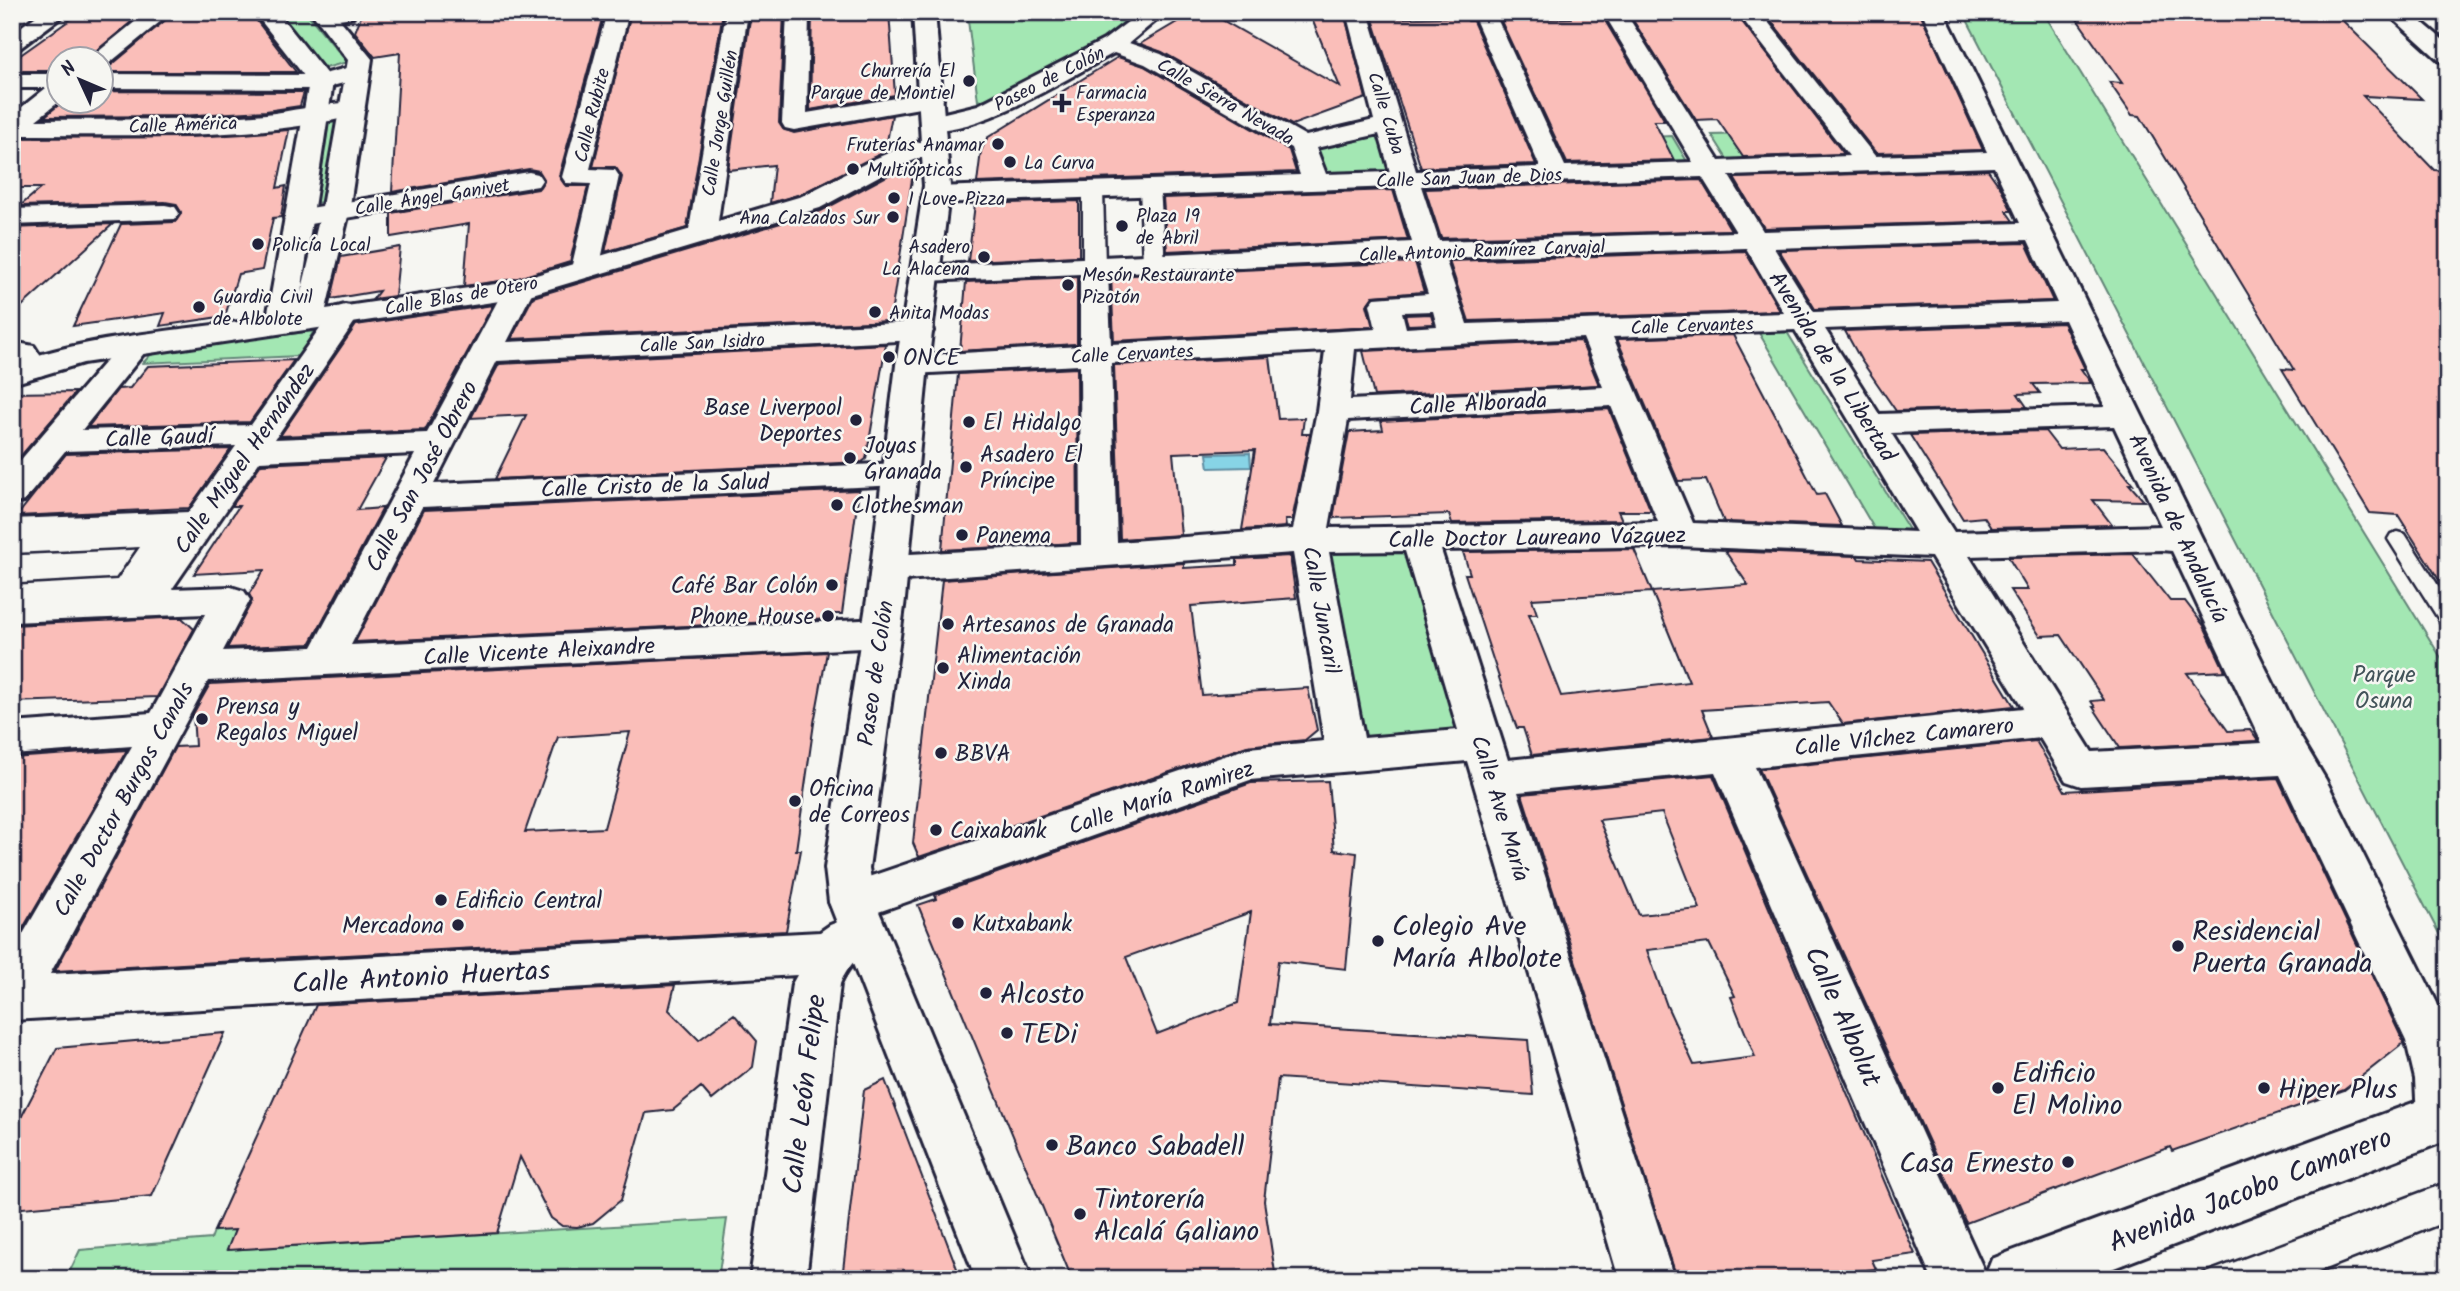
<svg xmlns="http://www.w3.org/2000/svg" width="2460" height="1291" viewBox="0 0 2460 1291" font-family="Kalam,sans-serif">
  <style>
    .green { fill: #a3e7b3; stroke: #628477; stroke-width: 2 }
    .water { fill: #87d4e6; stroke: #5f8da2; stroke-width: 2 }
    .building { fill: #fabeb9; stroke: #22223b; stroke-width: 2; fill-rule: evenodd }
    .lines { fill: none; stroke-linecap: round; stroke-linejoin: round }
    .service-casing { stroke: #22223b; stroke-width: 5 }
    .pedestrian-casing { stroke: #22223b; stroke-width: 5 }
    .minor-casing { stroke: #22223b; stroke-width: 6 }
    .tertiary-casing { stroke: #22223b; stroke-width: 6 }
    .service { fill: #f6f6f2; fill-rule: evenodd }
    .pedestrian { fill: #f6f6f2; fill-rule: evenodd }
    .minor { fill: #f6f6f2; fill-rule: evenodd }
    .tertiary { fill: #f6f6f2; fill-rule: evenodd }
    .tram { stroke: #22223b; stroke-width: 2.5 }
    .poi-dot { fill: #22223b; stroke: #f6f6f2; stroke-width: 2.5 }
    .labels { text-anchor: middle; stroke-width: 5; stroke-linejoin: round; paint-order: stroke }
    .far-poi-label { font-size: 19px; fill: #22223b; stroke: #f6f6f2; text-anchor: start }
    .far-street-label { font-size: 19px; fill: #22223b; stroke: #f6f6f2 }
    .poi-label { font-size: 23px; fill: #22223b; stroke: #f6f6f2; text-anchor: start }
    .street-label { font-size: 23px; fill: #22223b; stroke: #f6f6f2 }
    .park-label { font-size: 23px; fill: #425359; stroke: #f6f6f2 }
    .near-poi-label { font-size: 28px; fill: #22223b; stroke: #f6f6f2; text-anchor: start }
    .near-street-label { font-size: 28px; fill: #22223b; stroke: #f6f6f2 }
  </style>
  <rect width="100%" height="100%" fill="#f6f6f2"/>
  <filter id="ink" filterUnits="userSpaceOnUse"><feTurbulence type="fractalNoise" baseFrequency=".0143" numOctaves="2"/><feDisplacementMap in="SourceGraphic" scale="14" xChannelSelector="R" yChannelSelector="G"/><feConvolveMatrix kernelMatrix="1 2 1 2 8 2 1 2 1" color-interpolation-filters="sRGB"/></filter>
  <g filter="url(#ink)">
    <path class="green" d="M277,12H306L347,62L322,69Z
      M967,12H1138L1111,35L990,98L978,101Z
      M1963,12H2043L2448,669V951Z
      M340,118L328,201L316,203L329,120Z
      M1381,131L1391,174L1327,177L1316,146Z
      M1829,132L1849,158L1729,162L1712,135Z
      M1672,136L1688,163L1565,169L1551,141Z
      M314,331L299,356L143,363L153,352L169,349Z
      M1787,332L1911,533L1878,535L1759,333Z
      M1403,549L1408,552L1457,730L1453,733L1372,739L1366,736L1326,557L1330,553Z
      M727,1219L718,1279H66L80,1250L211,1239L214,1231L235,1230L228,1250Z"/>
    <path class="water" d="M1250,453L1251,467L1209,468L1207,454Z"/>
    <path class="building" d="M81,12H143L86,60H60V71H12V61Z
      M175,12H250L296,72H102V68L109,67Z
      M388,12H604L559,176L566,186H588L570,262L515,279L464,286L469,224L391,237V213L538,189L544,179L539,171L529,169L392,192L400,53L375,57L355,32L362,14Z
      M631,12H723L687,228L605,252L622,177L615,167H593Z
      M751,12H784L779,123L783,129L794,133L892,115L885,152L801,194L770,203L774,165L728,170Z
      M812,12H889L895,95L810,110Z
      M1194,12H1208L1340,87L1309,12H1344L1366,98L1292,125L1162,52L1140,44Z
      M1635,12H1735L1844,154L1743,157L1717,119L1696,120L1629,14Z
      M1764,12H1920L1983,150L1876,153Z
      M2072,12L2336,14L2422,99L2363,96L2434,170L2448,171V594L2398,515L2370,513L2282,369L2294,370L2140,116L2132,115L2109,82L2122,83Z
      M1601,14L1665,121H1654L1674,160L1567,163L1501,21L1571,18L1569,15Z
      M1466,17L1468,21H1473L1536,164L1421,168L1373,19Z
      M1118,57L1144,66L1289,150L1296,172L977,183L981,151L987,138Z
      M102,91L304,92L300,106L266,111L180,116L44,117L62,102H102Z
      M289,130L277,188L286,186L281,217L273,218L262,270L238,274L225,316L160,326L165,313L73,326L121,224L175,222L181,212L176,204L165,202L20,206L41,188H12V138L188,137Z
      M898,170L913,173L890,321L511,339L533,297L821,211Z
      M1988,170L2002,190L2012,211H2006L2013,221L1764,228L1734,178Z
      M1701,180L1731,230L1441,238L1425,189Z
      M1393,190L1408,240L1167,251L1163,198Z
      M1079,201V256L968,261L975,204Z
      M113,224L12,315V228Z
      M2026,243L2053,301L1815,309L1779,250Z
      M400,247L395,296L373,299L379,291L331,299L341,257Z
      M1745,251L1780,311L1469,321L1449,261Z
      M1415,262L1424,292L1373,296L1367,305L1373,327L1114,341L1111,276Z
      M1077,277V344L960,351L966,282Z
      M493,305L425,430L280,436L356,325Z
      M1431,314L1434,324L1408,325L1405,315Z
      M2063,323L2085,369H2081L2091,383L2033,384L2040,393L2018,394L2027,407L1896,411L1861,360L1845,331Z
      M1733,335L1817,495L1825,494L1842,526L1724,522L1706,480L1678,481L1617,339Z
      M1581,341L1599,385L1374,396L1363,351Z
      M886,344L866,459L862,462L495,479L526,415L471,418L499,364Z
      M1270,357L1278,419L1304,418L1302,434H1310L1292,520H1285L1286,527L1242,530L1255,450L1173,453L1181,535L1120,539L1114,365Z
      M294,360L250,422L88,427L118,389L130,388L148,366Z
      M1077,368L1078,543L942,550L958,374Z
      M76,392L12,466V393Z
      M1609,409L1651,511H1618L1622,520L1452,523L1449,514L1333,518L1349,432L1383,430L1381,421Z
      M2045,431L2059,449L2103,447L2133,484H2129L2144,501L2093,500L2112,525L1991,528L1984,517L1963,519L1910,435Z
      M231,449L189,508L17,516L66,454Z
      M386,458L357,510L383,508L310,644L227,648L252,601L249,594L264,570L194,574L239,506H232L261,464Z
      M859,490L842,614H834L833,619L355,642L424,510Z
      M1634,549L1652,592L1748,585L1725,551L1857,556L1859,559L1927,562L2014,706L1843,724L1828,702L1702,710L1713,737L1532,755L1523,728H1517L1508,705L1465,574H1470L1463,552ZM1652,592L1689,682L1561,696L1529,614H1537L1532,599Z
      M2133,554L2170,601H2185L2204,626L2225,671L2187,673L2228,731L2250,730L2258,741L2120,748L2093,707H2095L2091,701L2104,700L2061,635L2040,636L2010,590H2028L2008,557Z
      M1290,556L1296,598L1191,606L1202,695L1308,688L1317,730L1305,740L1247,746L919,857L913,843L942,580L1184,563V568L1237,565V559Z
      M165,618H182L194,629L157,697L12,702V625Z
      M827,652L814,723L796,850H801L786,931L55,971L175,747L195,746L193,714L210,684ZM630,732L604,828L525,832L558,737Z
      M2036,741L2065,791L2278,778L2404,1043L2344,1090L2172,1151L2170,1147L1966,1223L1759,769Z
      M127,750L12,947V758Z
      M1713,775L1915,1254L1872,1260L1876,1269L1843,1272L1845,1276L1809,1279H1677L1522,794ZM1662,813L1700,909L1639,915L1599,820ZM1709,943L1735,996L1731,997L1755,1057L1694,1065L1667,1006L1647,950Z
      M1328,781L1334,850L1357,853L1346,969L1278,961L1270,1024L1528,1040L1533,1095L1278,1078L1264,1201L1276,1279H1072L918,905L936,899L935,895L1251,783ZM1251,912L1238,1003L1157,1034L1126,957Z
      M675,985L669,1010L699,1040L734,1014L757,1041L753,1067L712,1100L701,1087L673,1110L646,1113L621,1200L593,1223L577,1227L562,1226L551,1218L520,1157L497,1233L227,1250L235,1230L214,1231L316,1005Z
      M225,1033L152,1196L12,1209V1135L57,1048Z
      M885,1080L961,1279H842L864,1090Z"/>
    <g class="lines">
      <defs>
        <path id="service" d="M2398,532L2405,534L2448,601V625L2441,623L2388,539L2391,534Z"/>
        <path id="pedestrian" d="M1150,182L1157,184L1160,188L1165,263L1162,268H1146L1143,263L1140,188L1143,184Z
          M1093,184L1100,186L1103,190L1105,265L1102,270H1086L1083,265V190L1086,186Z
          M162,528L172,530L176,537L135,597L125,600L12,606V586L117,580L140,547L12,553V535Z"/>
        <path id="minor" d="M42,12H68L20,48L12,50V33Z
          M147,12H172L107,65L102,66V60H88Z
          M314,12H356L353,17L324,21L316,19Z
          M607,12H629L590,169L615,170L619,176L599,269L595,275L585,278L575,275L571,269L591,184L566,183L562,177Z
          M726,12H748L716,235L712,241L702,243L692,241L688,235Z
          M787,12H809L807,113L931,92L940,94L943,99L940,104L931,106L794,130L785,128L782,123Z
          M1141,12H1166L1129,43L1161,54L1306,136L1374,120L1346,12H1368L1416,171L1540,167L1472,12H1494L1565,166L1693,162L1603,12H1625L1719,161L1849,156L1737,12H1760L1875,156L1987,152L1922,12H1944L2295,728L2326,780L2448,1025V1139L2442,1142L2424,1134L2417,1117L2415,1079L2406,1041L2280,775L2081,786L2066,781L2040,738L1755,767L1988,1279H1932L1715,772L1518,792L1675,1279H1619L1467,761L1250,780L853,921L862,925L869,939C860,958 849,963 840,984L806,1279H750L792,984L797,975L12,1020V953L132,746L12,755V723L151,713L205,614L12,622V596L132,591L171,536L12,543V519L189,512L236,446L65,451L24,501L12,504V470L123,341L134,338L145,341L149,347L82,430L251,425L334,308L345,305L356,308L360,314L275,439L427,433L504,289L509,283L519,280L529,283L534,289L507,342L918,322L929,325L933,331L929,337L918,340L497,361L434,484L900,463L912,466L917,474L912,482L900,485L422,507L351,645L881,619L894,623L900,633L894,643L881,647L208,681L50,974L820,932L830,925L845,919L836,916L829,902L836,888L1248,748L1324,741L1293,553L890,581L877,577L872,568L877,559L890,555L1081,545L1080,365L912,374L901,372L896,365L901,358L912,356L1080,346V274L927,281L917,278L913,272L917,266L1412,242L1395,187L935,203L926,201L922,195L926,189L935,187L1300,175L1291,148L1145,64L1114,53C1071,76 971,140 924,128L921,123L924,118L978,105L1104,40ZM1379,134L1390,172L1326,174L1316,148ZM1994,167L2020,223L1763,231L1729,176ZM1702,177L1736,232L1439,241L1421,186ZM2028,240L2057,303L1814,312L1774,248ZM1746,248L1784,313L1467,324L1445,258ZM1417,259L1428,294L1375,298L1370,304L1376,329L1111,344L1108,273ZM1433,311L1437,326L1406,328L1402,312ZM2065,320L2105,407L1879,414L1825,329ZM1795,330L1916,532L1693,523L1613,337ZM1583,338L1603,387L1350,400L1355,349ZM1325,351L1317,411L1293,529L1117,542L1111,363ZM1611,406L1658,522L1329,528L1348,420ZM2114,426L2161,526L1954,532L1891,433ZM415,454L312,647L223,651L250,600L244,591L231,587L172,589L260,461ZM1680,546L1931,557L2023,708L1508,760L1441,550ZM2161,550L2172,551L2262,743L2092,752L1969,556ZM1405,551L1458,730L1364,738L1329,552Z
          M358,65L366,67L370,72L366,77L321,89L102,88V74L320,75Z
          M12,74H60V101L36,120C113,119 190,121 266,114C291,112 341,99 362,104L365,109L362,114C249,142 128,134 12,135V115L46,88H12Z
          M529,172L538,174L542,180L538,186L298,226L288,224L284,218L288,212L298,210Z
          M165,205L175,207L179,213L175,219L12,225V209Z
          M12,342L34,346L48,368L43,375L32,377L21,375L12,361Z"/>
        <path id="tertiary" d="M254,12H277L333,82L301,293L321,212L348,60L311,12H334L372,59L349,212L326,309L516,281L802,196L872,160L907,145L921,142L913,12H935L950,186L928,365L905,599L869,868L875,902L1032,1279H976L829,902L825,868L867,599L896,365L924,186L922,157L890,170L820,208L519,298L83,363L12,384V364C89,335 185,330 267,318L309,82Z
          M2386,12H2410L2448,44V63L2440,61Z
          M2448,1090V1140L2085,1279H1984L1992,1259L2012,1251Z"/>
      </defs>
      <use href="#service" class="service-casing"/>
      <use href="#pedestrian" class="pedestrian-casing"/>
      <use href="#minor" class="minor-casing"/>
      <use href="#tertiary" class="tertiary-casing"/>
      <use href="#service" class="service"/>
      <use href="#pedestrian" class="pedestrian"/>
      <use href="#minor" class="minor"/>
      <use href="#tertiary" class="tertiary"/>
      <path class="tram" d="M2186,1279L2448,1181
        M2304,1279L2448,1222"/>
    </g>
  </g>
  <g class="poi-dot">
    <circle cx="969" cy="81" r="7"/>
    <path d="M1058.5 92.5h7v7h7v7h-7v7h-7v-7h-7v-7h7z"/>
    <circle cx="998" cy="144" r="7"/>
    <circle cx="1010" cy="162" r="7"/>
    <circle cx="853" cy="169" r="7"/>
    <circle cx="894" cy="198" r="7"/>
    <circle cx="893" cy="217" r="7"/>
    <circle cx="1122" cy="226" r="7"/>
    <circle cx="258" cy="244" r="7"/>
    <circle cx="984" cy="257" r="7"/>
    <circle cx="1068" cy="285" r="7"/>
    <circle cx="199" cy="307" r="7"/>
    <circle cx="875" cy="312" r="7"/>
    <circle cx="889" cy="357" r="7"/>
    <circle cx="856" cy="420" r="7"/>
    <circle cx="969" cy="422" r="7"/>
    <circle cx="850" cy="458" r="7"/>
    <circle cx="966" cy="467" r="7"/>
    <circle cx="837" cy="505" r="7"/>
    <circle cx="962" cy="535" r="7"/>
    <circle cx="832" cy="585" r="7"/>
    <circle cx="828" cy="616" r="7"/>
    <circle cx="948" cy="624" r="7"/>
    <circle cx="943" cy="668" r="7"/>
    <circle cx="202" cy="719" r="7"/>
    <circle cx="941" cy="753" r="7"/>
    <circle cx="795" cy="801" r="7"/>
    <circle cx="936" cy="830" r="7"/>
    <circle cx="441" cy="900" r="7"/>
    <circle cx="958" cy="923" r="7"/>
    <circle cx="458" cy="925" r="7"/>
    <circle cx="1378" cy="941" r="7"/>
    <circle cx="2178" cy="946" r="7"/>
    <circle cx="986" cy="993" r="7"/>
    <circle cx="1007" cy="1033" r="7"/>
    <circle cx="1998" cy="1088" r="7"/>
    <circle cx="2264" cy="1088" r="7"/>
    <circle cx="1052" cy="1145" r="7"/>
    <circle cx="2068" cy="1162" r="7"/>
    <circle cx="1080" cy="1214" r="7"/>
  </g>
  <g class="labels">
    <g class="far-poi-label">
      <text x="955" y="77" text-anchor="end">Churrería El<tspan x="955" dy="22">Parque de Montiel</tspan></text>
      <text x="1076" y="99">Farmacia<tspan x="1076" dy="22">Esperanza</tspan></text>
      <text x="984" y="151" text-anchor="end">Fruterías Anamar</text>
      <text x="1024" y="169">La Curva</text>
      <text x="867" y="176">Multiópticas</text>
      <text x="908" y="205">I Love Pizza</text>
      <text x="1136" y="222">Plaza 19<tspan x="1136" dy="22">de Abril</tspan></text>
      <text x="879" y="224" text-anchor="end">Ana Calzados Sur</text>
      <text x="272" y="251">Policía Local</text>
      <text x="970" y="253" text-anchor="end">Asadero<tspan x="970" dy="22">La Alacena</tspan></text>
      <text x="1082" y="281">Mesón Restaurante<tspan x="1082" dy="22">Pizotón</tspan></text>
      <text x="213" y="303">Guardia Civil<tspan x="213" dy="22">de Albolote</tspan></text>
      <text x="889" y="319">Anita Modas</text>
    </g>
    <g class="far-street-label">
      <text transform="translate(1049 78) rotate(-27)" y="7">Paseo de Colón</text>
      <text transform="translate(1226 101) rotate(30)" y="7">Calle Sierra Nevada</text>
      <text transform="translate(1387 113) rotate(73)" y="7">Calle Cuba</text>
      <text transform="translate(591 115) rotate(-76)" y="7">Calle Rubite</text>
      <text transform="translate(719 123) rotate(-81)" y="7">Calle Jorge Guillén</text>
      <text transform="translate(183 124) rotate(-2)" y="7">Calle América</text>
      <text transform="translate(1469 177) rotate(-2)" y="7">Calle San Juan de Dios</text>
      <text transform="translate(432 196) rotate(-9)" y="7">Calle Ángel Ganivet</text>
      <text transform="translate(1482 250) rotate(-2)" y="7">Calle Antonio Ramírez Carvajal</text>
      <text transform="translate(461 295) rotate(-10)" y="7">Calle Blas de Otero</text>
      <text transform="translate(1692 325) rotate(-2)" y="7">Calle Cervantes</text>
      <text transform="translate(702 342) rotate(-3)" y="7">Calle San Isidro</text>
      <text transform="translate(1132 353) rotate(-3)" y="7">Calle Cervantes</text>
    </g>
    <g class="poi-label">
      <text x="903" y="365">ONCE</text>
      <text x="842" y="415" text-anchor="end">Base Liverpool<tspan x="842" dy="26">Deportes</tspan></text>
      <text x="983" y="430">El Hidalgo</text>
      <text x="864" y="453">Joyas<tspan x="864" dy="26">Granada</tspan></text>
      <text x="980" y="462">Asadero El<tspan x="980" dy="26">Príncipe</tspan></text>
      <text x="851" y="513">Clothesman</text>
      <text x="976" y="543">Panema</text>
      <text x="818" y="593" text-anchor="end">Café Bar Colón</text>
      <text x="814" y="624" text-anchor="end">Phone House</text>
      <text x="962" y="632">Artesanos de Granada</text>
      <text x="957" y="663">Alimentación<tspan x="957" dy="26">Xinda</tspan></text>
      <text x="216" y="714">Prensa y<tspan x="216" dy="26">Regalos Miguel</tspan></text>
      <text x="955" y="761">BBVA</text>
      <text x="809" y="796">Oficina<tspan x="809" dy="26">de Correos</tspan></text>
      <text x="950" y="838">Caixabank</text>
      <text x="455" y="908">Edificio Central</text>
      <text x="972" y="931">Kutxabank</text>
      <text x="444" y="933" text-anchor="end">Mercadona</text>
    </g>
    <g class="street-label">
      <text transform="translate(1833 366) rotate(58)" y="8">Avenida de la Libertad</text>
      <text transform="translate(1478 403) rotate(-3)" y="8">Calle Alborada</text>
      <text transform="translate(159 437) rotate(-2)" y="8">Calle Gaudí</text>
      <text transform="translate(244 458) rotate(-55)" y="8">Calle Miguel Hernández</text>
      <text transform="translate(421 476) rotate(-62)" y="8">Calle San José Obrero</text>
      <text transform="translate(655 485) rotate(-2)" y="8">Calle Cristo de la Salud</text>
      <text transform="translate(2179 528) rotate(65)" y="8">Avenida de Andalucía</text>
      <text transform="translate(1537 537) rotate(-1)" y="8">Calle Doctor Laureano Vázquez</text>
      <text transform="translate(1322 610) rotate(80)" y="8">Calle Juncaril</text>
      <text transform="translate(539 651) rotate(-3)" y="8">Calle Vicente Aleixandre</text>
      <text transform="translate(875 673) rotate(-82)" y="8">Paseo de Colón</text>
      <text transform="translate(1904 736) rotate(-6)" y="8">Calle Vílchez Camarero</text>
      <text transform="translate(1161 797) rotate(-18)" y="8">Calle María Ramirez</text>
      <text transform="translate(123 799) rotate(-61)" y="8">Calle Doctor Burgos Canals</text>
      <text transform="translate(1501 808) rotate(73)" y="8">Calle Ave María</text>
    </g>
    <g class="park-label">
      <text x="2384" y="682">Parque<tspan x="2384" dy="26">Osuna</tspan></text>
    </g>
    <g class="near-poi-label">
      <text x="1392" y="935">Colegio Ave<tspan x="1392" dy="32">María Albolote</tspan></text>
      <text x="2192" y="940">Residencial<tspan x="2192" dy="32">Puerta Granada</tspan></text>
      <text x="1000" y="1003">Alcosto</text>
      <text x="1021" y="1043">TEDi</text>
      <text x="2012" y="1082">Edificio<tspan x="2012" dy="32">El Molino</tspan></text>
      <text x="2278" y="1098">Hiper Plus</text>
      <text x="1066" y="1155">Banco Sabadell</text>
      <text x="2054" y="1172" text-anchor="end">Casa Ernesto</text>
      <text x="1094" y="1208">Tintorería<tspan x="1094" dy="32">Alcalá Galiano</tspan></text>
    </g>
    <g class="near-street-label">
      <text transform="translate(421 976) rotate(-3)" y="10">Calle Antonio Huertas</text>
      <text transform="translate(1844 1016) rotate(66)" y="10">Calle Albolut</text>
      <text transform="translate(803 1094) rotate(-83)" y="10">Calle León Felipe</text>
      <text transform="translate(2250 1189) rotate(-21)" y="10">Avenida Jacobo Camarero</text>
    </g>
  </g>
  <rect width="2460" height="1291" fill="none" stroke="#f6f6f2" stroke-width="42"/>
  <rect x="21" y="21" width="2418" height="1249" fill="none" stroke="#22223b" stroke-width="2.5" filter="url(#ink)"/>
  <g transform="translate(80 80) rotate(314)"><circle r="33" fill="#f6f6f2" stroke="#a1a1a9" stroke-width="2"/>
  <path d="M0-5L12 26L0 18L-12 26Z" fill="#22223b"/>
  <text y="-10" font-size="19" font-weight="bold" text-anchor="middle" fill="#22223b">N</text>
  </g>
</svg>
